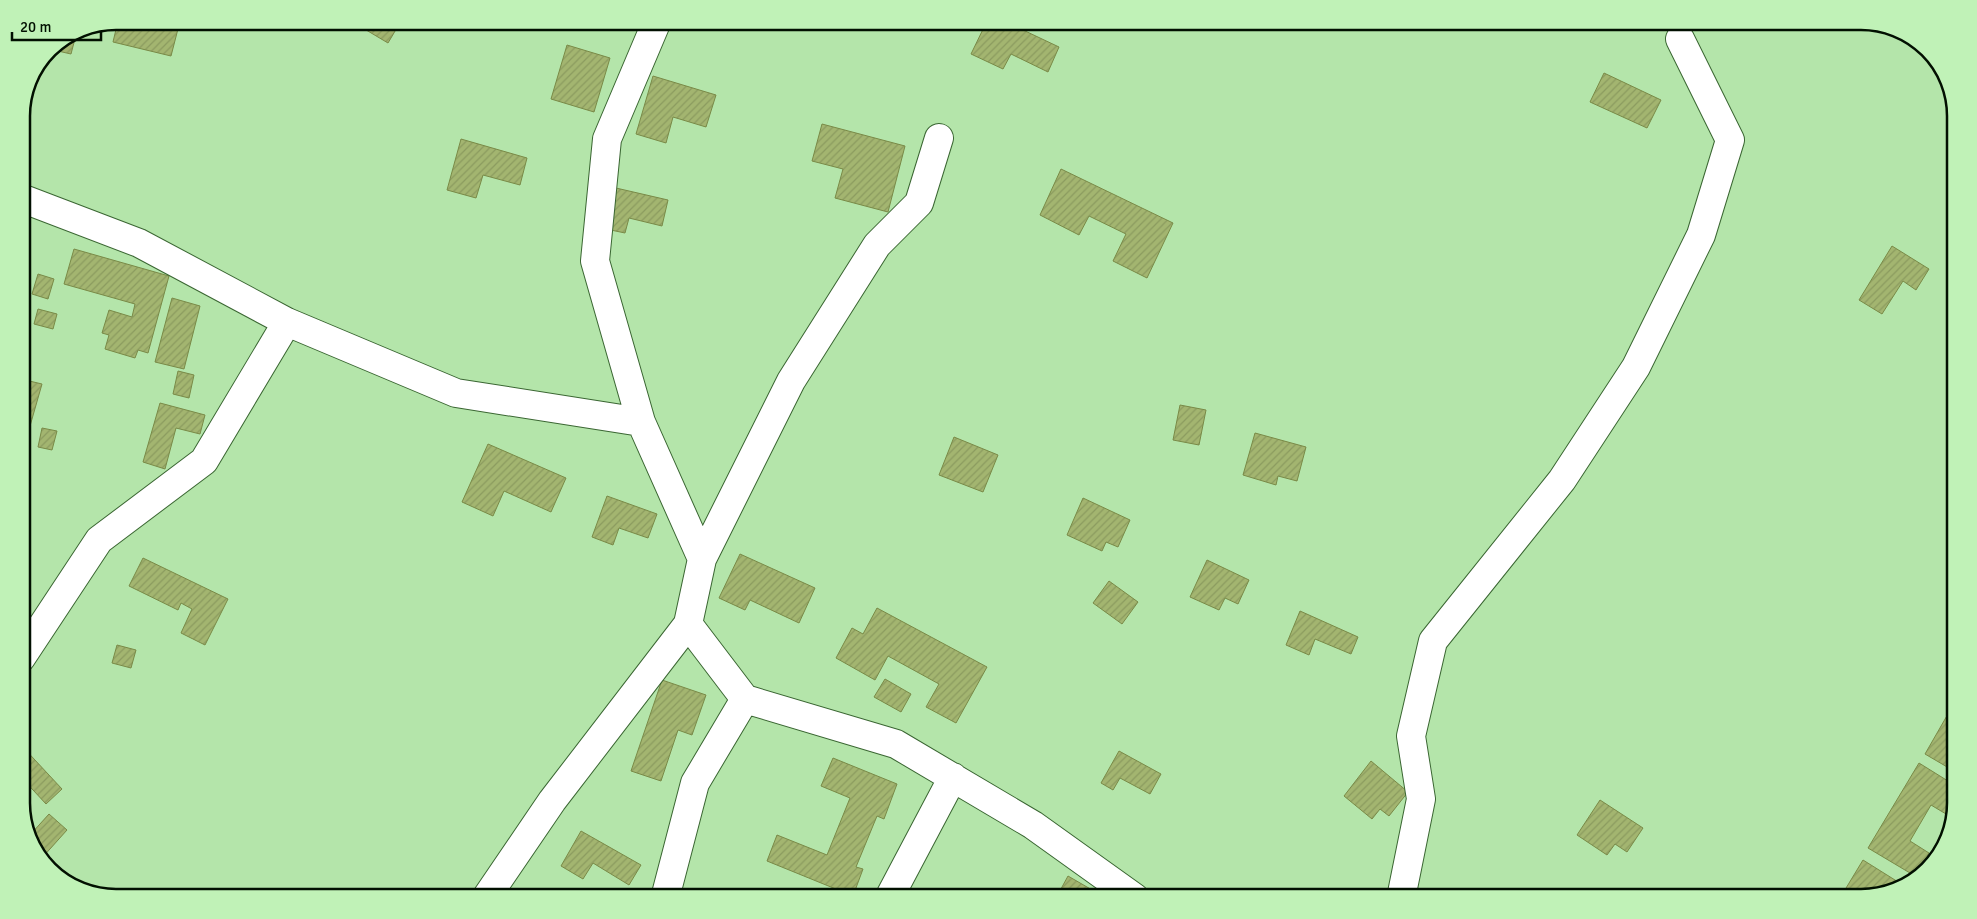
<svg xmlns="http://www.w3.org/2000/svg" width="1977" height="919" viewBox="0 0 1977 919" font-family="Signika,sans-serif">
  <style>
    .building { fill: url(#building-hatch); stroke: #798a47 }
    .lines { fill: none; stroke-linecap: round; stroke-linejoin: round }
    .minor-casing { stroke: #3a6632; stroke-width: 30 }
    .minor { stroke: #fff; stroke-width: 28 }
    .rim { fill: none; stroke: #021001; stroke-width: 2.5 }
  </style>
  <defs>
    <pattern id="building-hatch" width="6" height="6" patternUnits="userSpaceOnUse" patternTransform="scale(1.25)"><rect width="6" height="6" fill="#a3b570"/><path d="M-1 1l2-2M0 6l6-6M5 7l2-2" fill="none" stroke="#8b9b5f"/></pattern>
  </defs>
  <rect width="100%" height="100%" fill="#b4e5aa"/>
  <path class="building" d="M118,21H165L179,25L171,56L113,42Z
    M351,21H401L388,43Z
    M987,21H1004L1059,47L1048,72L1011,54L1003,69L971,54Z
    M77,31L71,54L49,49Z
    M567,45L610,58L594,112L551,99Z
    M1604,73L1661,100L1647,128L1590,102Z
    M653,76L716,95L706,127L673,117L666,143L636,134Z
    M822,124L905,146L888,212L835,198L843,169L812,161Z
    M461,139L527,158L520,185L483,175L476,198L447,190Z
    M1061,169L1173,223L1147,278L1113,261L1126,234L1089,216L1079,235L1040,215Z
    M616,188L668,200L662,226L629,218L625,233L606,229Z
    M1892,246L1929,269L1916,290L1903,281L1882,314L1859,300Z
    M74,249L169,276L148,353L138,350L135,358L105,349L109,335L102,333L109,310L132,317L135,304L64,284Z
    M38,274L54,279L48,299L32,294Z
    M172,298L200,306L184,369L155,362Z
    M38,309L57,314L53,329L34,324Z
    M178,371L194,375L189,398L173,394Z
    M21,379L42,384L26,440L21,439Z
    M160,403L205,415L200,434L176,428L165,469L143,462Z
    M1180,405L1206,410L1199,445L1173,440Z
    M42,428L57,431L52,450L38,447Z
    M1255,433L1306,447L1297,481L1278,476L1276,485L1243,475Z
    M954,437L998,455L983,492L939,475Z
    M488,444L566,478L551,512L504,491L493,516L462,502Z
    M607,496L657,514L648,538L619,528L613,545L592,537Z
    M1083,498L1130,520L1118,547L1106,542L1102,551L1067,535Z
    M740,554L815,588L799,623L750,600L745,610L719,598Z
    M143,558L228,599L205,645L181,633L192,609L181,603L178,610L129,586Z
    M1207,560L1249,580L1238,604L1225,598L1219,610L1190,597Z
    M1109,581L1138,602L1122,624L1093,603Z
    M877,608L987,667L956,723L926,707L939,684L888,656L875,680L836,658L852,628L863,634Z
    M1300,611L1358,637L1351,654L1315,639L1309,655L1286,645Z
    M117,645L136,650L131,668L112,663Z
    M885,679L911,694L901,712L874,697Z
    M662,680L706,695L692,735L678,730L661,781L631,771Z
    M1956,700V768L1954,771L1925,754Z
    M21,745L62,789L46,804L21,777Z
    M1119,751L1161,774L1150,794L1120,778L1113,790L1101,783Z
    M833,758L897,784L884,819L877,816L856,867L863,869L853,896L767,861L777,835L827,855L850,798L821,786Z
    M1371,761L1408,792L1389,816L1380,809L1372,819L1344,796Z
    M1919,763L1956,786V803L1951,817L1931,805L1910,841L1929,853L1915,876L1868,848Z
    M1600,800L1643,828L1627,852L1615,844L1607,855L1577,835Z
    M49,814L67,830L41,859L37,856L30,835Z
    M581,831L641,865L629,885L593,863L583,879L561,866Z
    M1863,860L1903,885L1861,898H1840Z
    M1068,876L1106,898H1056Z"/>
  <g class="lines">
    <defs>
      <path id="minor" d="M657,21L607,139L595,261L641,422L702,559
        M939,138L919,203L877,245L791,381L702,559L688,624L745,699L896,744L1033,825L1135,898
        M21,198L139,243L287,322L456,393L641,422
        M21,658L99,540L204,461L287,322
        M486,898L552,801L688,624
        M665,898L695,783L745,699
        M889,898L953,777
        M1401,898L1421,799L1411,736L1433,641L1562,480L1636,367L1701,235L1730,140L1680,39"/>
    </defs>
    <use href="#minor" class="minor-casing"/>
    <use href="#minor" class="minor"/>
  </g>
  <path d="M0 0H1977V919H0ZM116 30H1861A86 86 0 0 1 1947 116V803A86 86 0 0 1 1861 889H116A86 86 0 0 1 30 803V116A86 86 0 0 1 116 30Z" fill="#c0f2b7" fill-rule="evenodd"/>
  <path class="rim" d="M116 30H1861A86 86 0 0 1 1947 116V803A86 86 0 0 1 1861 889H116A86 86 0 0 1 30 803V116A86 86 0 0 1 116 30Z"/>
  <path d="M12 32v8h89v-8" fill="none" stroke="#021001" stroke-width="2.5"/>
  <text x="20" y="32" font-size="15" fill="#021001" stroke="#c0f2b7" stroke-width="4" paint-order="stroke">20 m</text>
</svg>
